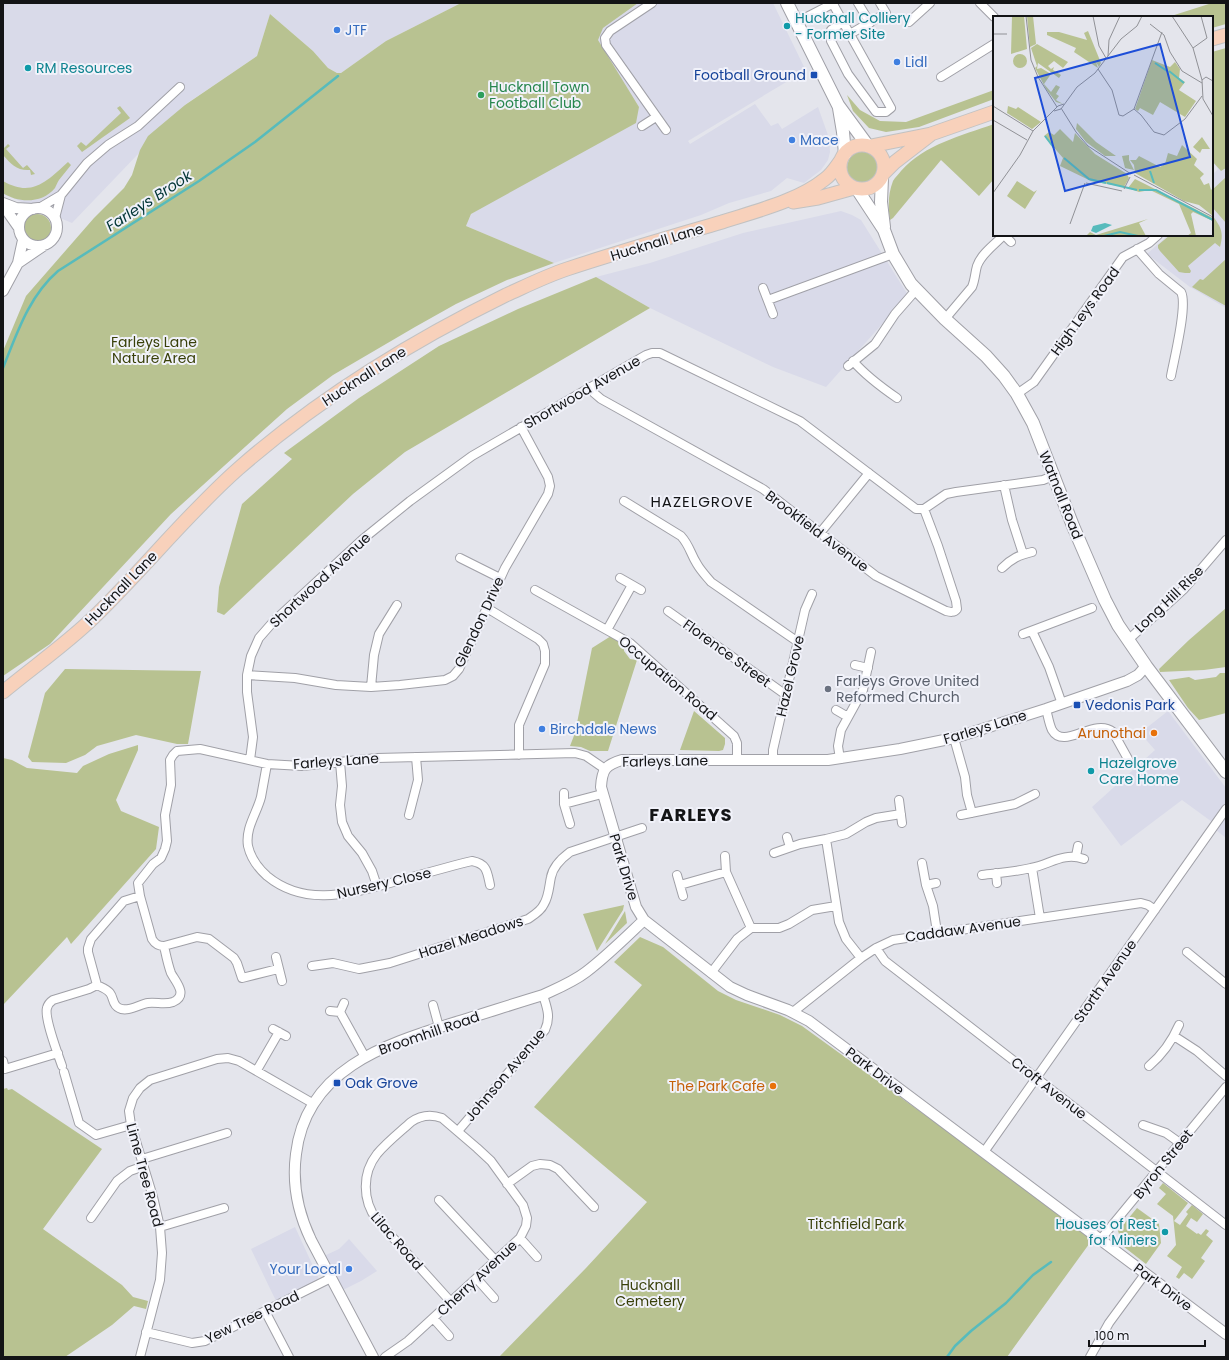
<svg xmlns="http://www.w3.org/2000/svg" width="1229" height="1360" viewBox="0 0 1229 1360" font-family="Poppins,sans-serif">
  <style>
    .built { fill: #d9dae9 }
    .green { fill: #b8c291 }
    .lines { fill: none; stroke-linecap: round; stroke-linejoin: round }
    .stream { stroke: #57bbbc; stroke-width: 2.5 }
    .minor-casing { stroke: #a0a0a7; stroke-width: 10 }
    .tertiary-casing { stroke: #a0a0a7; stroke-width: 12 }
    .secondary-casing { stroke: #a0a0a7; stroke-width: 14 }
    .primary-casing { stroke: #c2c2c2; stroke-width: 15 }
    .minor { stroke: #fff; stroke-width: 8 }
    .tertiary { stroke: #fff; stroke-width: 10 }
    .secondary { stroke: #fff; stroke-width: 12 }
    .primary { stroke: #f8d1bb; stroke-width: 13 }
    .culture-dot { fill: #0f9aa8; stroke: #f1f2fa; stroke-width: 1.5 }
    .shop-dot { fill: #3f7fe0; stroke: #f1f2fa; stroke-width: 1.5 }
    .transit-dot { fill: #1a4fb4; stroke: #f1f2fa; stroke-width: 1.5 }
    .leisure-dot { fill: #2e9e5b; stroke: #f1f2fa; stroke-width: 1.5 }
    .worship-dot { fill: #6b7280; stroke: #f1f2fa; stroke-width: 1.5 }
    .food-dot { fill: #e8710a; stroke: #f1f2fa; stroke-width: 1.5 }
    .labels { text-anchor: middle; stroke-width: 4; stroke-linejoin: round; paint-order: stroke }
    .culture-label { font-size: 14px; fill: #0d838f; stroke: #f1f2fa; text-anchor: start }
    .shop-label { font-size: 14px; fill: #366cbe; stroke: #f1f2fa; text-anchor: start }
    .transit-label { font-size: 14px; fill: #164399; stroke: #f1f2fa; text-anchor: start }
    .leisure-label { font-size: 14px; fill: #27864d; stroke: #f1f2fa; text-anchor: start }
    .street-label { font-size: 14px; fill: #131416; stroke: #f1f2fa }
    .park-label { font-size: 14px; fill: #394009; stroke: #f1f2fa }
    .worship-label { font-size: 14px; fill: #5b616d; stroke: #f1f2fa; text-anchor: start }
    .food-label { font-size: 14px; fill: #c56008; stroke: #f1f2fa; text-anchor: end }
    .water-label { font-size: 15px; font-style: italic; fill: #033636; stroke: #f1f2fa }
    .neighbourhood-label { font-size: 15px; letter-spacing: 1px; fill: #131416; stroke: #f1f2fa }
    .district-label { font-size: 18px; font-weight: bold; letter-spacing: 1px; fill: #131416; stroke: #f1f2fa }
    .inset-river { fill: none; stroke: #57bbbc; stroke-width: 2 }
    .inset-road { fill: none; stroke: #909196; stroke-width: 1 }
    .view { fill: #1d4ed8; fill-opacity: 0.15; stroke: #1d4ed8; stroke-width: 2 }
    .inset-edge { fill: none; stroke: #131416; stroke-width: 2 }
  </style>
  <rect width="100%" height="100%" fill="#e4e5ec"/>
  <path class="built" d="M3,3H461L386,41L341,73H337L328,68L313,51L270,14L257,56L186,104L72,223L3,194Z
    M638,3H773L807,73L788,81L688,141L690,144L755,104L771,126L778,123L782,129L818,107L829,138L830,152L828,160L821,170L804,183L787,178L771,191L729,203L701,215L554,263L466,226L471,214L639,107L597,40L603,28Z
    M1226,61V308L1190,287L1147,254L1168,235H1212V175L1218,169L1212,161V64Z
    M841,211L852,215L861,220L908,295L826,387L773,367L650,308L596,277L650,263L743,233Z
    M1168,711L1226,788V838L1216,830L1219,827L1182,800L1121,846L1092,807L1155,750L1140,733Z
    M295,1227L319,1279L276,1301L251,1249Z
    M349,1239L377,1271L361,1281L343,1290L324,1256L339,1249Z"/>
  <path class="green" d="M461,3H638L603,28L598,40L639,107L636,123L471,214L466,226L554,263L507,280L456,304L415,327L333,375L287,409L171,514L50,644L3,676V351L26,296L94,218L124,188L132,175L140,150L148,136L185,105L257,56L270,14L313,51L328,68L337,73H341L386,41Z
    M1212,3H1226V24L1212,28V17H1168Z
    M1226,48V168L1221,171L1212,161V52Z
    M994,90V99L919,127L886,132L869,128L853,111L847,95L860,110L880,121L906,122Z
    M120,106L130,118L82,152L77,146L81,142L86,146L121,113L117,108Z
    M994,124V179L979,196L941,160L893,218L890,220C888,206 888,194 893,181C895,177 899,174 901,171C925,144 961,136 994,124Z
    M8,144L10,146L6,149L23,168L27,165L35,174L31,175L30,170C17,171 11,164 3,155V149Z
    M847 168a17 17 0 1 1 34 0a17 17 0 1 1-34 0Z
    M68,162L71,165C67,170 63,175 59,180C57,183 56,186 55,188C42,204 18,203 3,193V181C32,198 47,181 68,162Z
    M1225,178L1226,179V223L1212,207V190Z
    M23 228a14 14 0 1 1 28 0a14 14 0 1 1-28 0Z
    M1212,215C1221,227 1224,232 1220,247L1215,243L1188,266L1191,271L1190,273H1185L1179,272L1160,251L1158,248V245L1170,235H1212Z
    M1226,259V306L1192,287L1200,279L1203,280Z
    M596,277L650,308L405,452L353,494L224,615L217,612L219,587L242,504L292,459L284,453L359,398L439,346L518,309Z
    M1226,608V667L1204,670L1160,672L1159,669L1189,640Z
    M611,636L624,646V651L630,659L637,660L608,751H590L581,747L570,746L575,733L592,648Z
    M65,669L201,671L188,744H177L136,735L97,746L85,755L66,763L32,762L28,757L45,693Z
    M1220,673H1226V713L1199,720L1188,708L1169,680L1189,677L1195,680L1216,677Z
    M694,711L725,738V744L723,750L719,751L680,750Z
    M138,745V750L116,800L121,811L159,827L156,849L71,944L67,937L3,1005V758L12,760L27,768L77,773L83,766L109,754Z
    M624,905L623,910L597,951L583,914Z
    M625,911L627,923L605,944Z
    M640,937L663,947L718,991L736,1000L780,1015L802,1026L936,1123L1092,1240L1007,1357H499L586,1268L647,1202L534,1107L642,985L614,962Z
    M7,1088L8,1090L12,1089L102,1149L43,1229L122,1285L133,1297L148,1301L146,1309L134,1306L112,1325L65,1357H3V1089Z
    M1163,1183L1188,1203L1174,1221L1180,1225L1188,1214L1186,1212L1192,1205L1203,1214L1197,1222L1191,1218L1186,1226L1197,1234L1198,1233L1201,1235L1206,1229L1209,1231L1206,1235L1213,1241L1201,1258L1205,1261L1192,1279L1184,1273L1179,1279L1176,1277L1182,1267L1167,1256L1176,1245L1173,1216L1157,1204L1166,1194L1159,1188Z
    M1137,1208L1159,1224L1161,1243L1146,1264L1119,1243V1234L1118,1231Z"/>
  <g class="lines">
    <path class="stream" d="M3,368C17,333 29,296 58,271L199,181L255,142L338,76
      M947,1357L955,1346L971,1331L1006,1303L1033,1275L1051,1262"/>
    <defs>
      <path id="minor" d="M652,3L610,31L605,38L606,45L666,130
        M858,3L870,23
        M980,3L994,17
        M833,4L891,108L886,112H876L848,74L831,41V30L843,22
        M797,22L834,3
        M909,22L930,3
        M850,34L886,13L880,3
        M941,77L994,44
        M642,126L656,117
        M39,208L61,195L87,163L108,145L138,126L180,87
        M55,218L61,195
        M1137,249L1159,274L1181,292C1188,305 1174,359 1171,376
        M763,288L773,314
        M768,300L893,254
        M945,319L972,287C975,280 975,273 977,266C981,254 995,244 1004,235L1011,242
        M853,361C866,376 881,387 897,398
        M848,366L875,344L895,314L916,290
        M590,387L594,393L601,399L763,489L876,576L946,611C950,612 954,613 957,609L956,601L938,546L924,509
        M1017,394L1034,382L1123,257L1149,243L1158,235
        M1004,485L1012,520L1023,554
        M624,501L681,536C690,546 690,553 697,564C701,571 706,576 711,582L798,642
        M820,533L869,473
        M460,558L500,578
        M1002,568C1011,559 1019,555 1032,552
        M620,578L641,590
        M535,590L630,643L734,736L737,743V760
        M487,608L538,639L543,644L545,651V664L519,725V755
        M668,611L786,695
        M607,630L632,585
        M1032,631L1049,667L1062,704
        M1023,634L1092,608
        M1128,640L1184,589L1226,540
        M855,665L868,668
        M247,675L295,678L336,685L371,687L400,685L445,680L453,676L459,669L505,568L548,494L550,486L548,477L521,427
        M371,687L374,655L379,634L397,605
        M1046,709C1048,716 1049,724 1052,730C1064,751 1094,717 1113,732L1128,759
        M836,710L848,717
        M954,738L965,777L967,795L972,813
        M840,759L838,746L841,730L863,690L871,652
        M250,760L253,737L247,692V675L251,656L259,638L273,622L363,539L410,501L472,456L646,355L652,353H660L800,421L916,509H924L946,494L956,492L1043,480L1053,476
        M773,760V750L805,610L812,594
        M340,762L342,786L340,805L342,822L348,836L362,853L372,871L377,886
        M267,764C265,775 263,786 261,797C257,813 245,828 248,846C251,859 258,868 267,876C307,909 354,892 398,881C423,874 447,867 472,861C487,864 487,871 490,885
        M564,793V804L570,824
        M899,800L902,823
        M564,804L602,794
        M409,815L418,780L416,757
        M961,815L1015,804L1035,794
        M787,837L790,847
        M826,839L846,834L866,822L876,818L901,814
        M774,853L800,844L826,839L839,922L846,939L861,958
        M725,856L726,872
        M1076,856L1078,846
        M922,863L926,885L933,906L937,932
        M1032,868L1040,918
        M996,873L997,883
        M677,875L683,896
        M982,875C998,873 1015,872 1031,868C1051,864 1063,852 1084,859
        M680,885L726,872L751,928
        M926,885L936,883
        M876,948L885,961L1226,1225
        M1187,952L1226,984
        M276,957L282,981
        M312,966L333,963L359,969L390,963L528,919C534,915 541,911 544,904C549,896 549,886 551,877C553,866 562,858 570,852L642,828
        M278,969L242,978L237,963L234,958L209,939L197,937L164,946C158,946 155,944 152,939L140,896L138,883L153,864L161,858L165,849L167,841L165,815L171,785L170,760L173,755L177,751L200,749L267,764L302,766L377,758L575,753L586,756L605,769
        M711,973L737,939L751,928H779L789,924L812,910L836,906
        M97,985C101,987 107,989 110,993C114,998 112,1005 119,1008C127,1013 140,1004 148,1003C157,1002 165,1005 173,1002C189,995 175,981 171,973C168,965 166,955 164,946
        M97,985L88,952V948L91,939L124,901L140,896
        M433,1005L439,1027
        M330,1011L340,1012L344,1003
        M340,1012L365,1057
        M793,1012L861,958L876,948L893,940L1141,903L1148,905L1155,910
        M273,1029L286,1036
        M1174,1036L1197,1051L1226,1076
        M3,1061L5,1069L58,1053
        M62,1066C58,1054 44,1018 47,1008C48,1004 50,1002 53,1000L89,989L97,985
        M1149,1066C1162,1055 1172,1041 1179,1025
        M257,1070L279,1032
        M64,1072L79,1123L96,1135L131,1125
        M1143,1125L1166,1133L1180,1143
        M458,1131L545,1030C551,1017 547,1008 543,995
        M984,1152L1226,809
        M142,1159L227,1133
        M507,1184L532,1166L540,1164L550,1165L558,1169L594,1207
        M439,1200L496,1261
        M91,1218L117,1181L130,1171L144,1166
        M160,1227L224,1208
        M520,1238L537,1257
        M1100,1240L1226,1087
        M477,1279L494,1298
        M265,1311L289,1357
        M433,1318L449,1336
        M146,1332L192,1343L205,1341L331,1278
        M140,1357L160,1280L162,1253L160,1227L153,1197L131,1125L129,1111L133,1098L140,1088L150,1080L217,1059L228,1058L239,1061L314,1104
        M385,1357L408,1341L520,1238L526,1226L527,1218L523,1205L491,1161L477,1148L442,1118C431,1114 421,1115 411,1122C400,1132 387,1142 377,1154C362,1173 362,1200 377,1220L451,1302
        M1090,1357L1109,1323L1145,1274"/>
      <path id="tertiary" d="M3,203L16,208L33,209
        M3,205L19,228
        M19 227a19 19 0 1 1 38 0a19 19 0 1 1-38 0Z
        M18,263L43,246
        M3,291L18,263L23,240
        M1146,666L1138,675L1127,681L1046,709L954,738L900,749L828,760H622C605,765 602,770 601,787L636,907L644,920L730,987L747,995L788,1010L809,1021L1226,1334
        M373,1357L311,1240C298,1213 292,1184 296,1154C306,1070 383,1045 453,1023C483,1014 513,1004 543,995C558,988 573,982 586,972C607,956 625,938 644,920"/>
      <path id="secondary" d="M787,3L838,105L868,146
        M839,108L843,132L845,154
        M882,178L881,202L884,227
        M857,189L884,230L893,254L911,284L945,319L986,356L1004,376L1017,394L1033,423L1073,526L1105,600L1118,625L1146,666L1226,772"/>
      <path id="primary" d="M1212,39L1226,35
        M840 167a22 22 0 1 1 44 0a22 22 0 1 1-44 0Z
        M871,146L931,134L994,112
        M884,173L895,162L930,135
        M793,202L818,198L854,188
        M3,692C33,667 65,645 93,618C143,570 186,515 238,469C319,398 410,342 506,295C526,286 546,276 567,269C618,252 671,237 722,222C756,211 798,201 825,179C832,174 836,167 841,160"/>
    </defs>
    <use href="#minor" class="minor-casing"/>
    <use href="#tertiary" class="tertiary-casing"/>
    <use href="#secondary" class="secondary-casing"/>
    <use href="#primary" class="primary-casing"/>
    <use href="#minor" class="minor"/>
    <use href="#tertiary" class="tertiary"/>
    <use href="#secondary" class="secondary"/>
    <use href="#primary" class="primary"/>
  </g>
  <g class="culture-dot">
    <circle cx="787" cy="26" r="4"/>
    <circle cx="28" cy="68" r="4"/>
    <circle cx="1091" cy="771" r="4"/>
    <circle cx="1165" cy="1232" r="4"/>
  </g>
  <g class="shop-dot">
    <circle cx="337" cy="30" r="4"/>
    <circle cx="897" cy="62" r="4"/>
    <circle cx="792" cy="140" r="4"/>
    <circle cx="542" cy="729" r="4"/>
    <circle cx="349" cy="1269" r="4"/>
  </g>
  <g class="transit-dot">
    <rect x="810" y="71" width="8" height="8" rx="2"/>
    <rect x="1073" y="701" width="8" height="8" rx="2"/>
    <rect x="333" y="1079" width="8" height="8" rx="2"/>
  </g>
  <circle class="leisure-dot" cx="481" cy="95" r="4"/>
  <circle class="worship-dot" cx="828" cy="689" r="4"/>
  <g class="food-dot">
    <circle cx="1154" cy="733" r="4"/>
    <circle cx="773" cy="1086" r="4"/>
  </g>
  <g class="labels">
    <g class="culture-label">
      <text x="795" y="23">Hucknall Colliery<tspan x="795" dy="16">- Former Site</tspan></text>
      <text x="36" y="73">RM Resources</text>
      <text x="1099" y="768">Hazelgrove<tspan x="1099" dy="16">Care Home</tspan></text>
      <text x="1157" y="1229" text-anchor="end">Houses of Rest<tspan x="1157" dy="16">for Miners</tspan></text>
    </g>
    <g class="shop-label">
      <text x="345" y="35">JTF</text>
      <text x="905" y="67">Lidl</text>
      <text x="800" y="145">Mace</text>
      <text x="550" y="734">Birchdale News</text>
      <text x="341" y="1274" text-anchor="end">Your Local</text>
    </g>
    <g class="transit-label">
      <text x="806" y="80" text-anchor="end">Football Ground</text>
      <text x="1085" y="710">Vedonis Park</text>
      <text x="345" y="1088">Oak Grove</text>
    </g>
    <g class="leisure-label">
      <text x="489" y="92">Hucknall Town<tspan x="489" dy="16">Football Club</tspan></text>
    </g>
    <g class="street-label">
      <text transform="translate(657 242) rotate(-17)" y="5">Hucknall Lane</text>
      <text transform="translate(1085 311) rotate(-54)" y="5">High Leys Road</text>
      <text transform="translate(364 376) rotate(-33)" y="5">Hucknall Lane</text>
      <text transform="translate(582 392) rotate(-30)" y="5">Shortwood Avenue</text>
      <text transform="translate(1061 495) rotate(68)" y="5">Watnall Road</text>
      <text transform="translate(817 531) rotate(37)" y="5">Brookfield Avenue</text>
      <text transform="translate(320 580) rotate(-43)" y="5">Shortwood Avenue</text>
      <text transform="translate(121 588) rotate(-46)" y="5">Hucknall Lane</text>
      <text transform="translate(1169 599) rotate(-44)" y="5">Long Hill Rise</text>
      <text transform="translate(479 622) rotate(-65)" y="5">Glendon Drive</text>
      <text transform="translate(727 653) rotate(36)" y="5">Florence Street</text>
      <text transform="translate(790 676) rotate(-77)" y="5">Hazel Grove</text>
      <text transform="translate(668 678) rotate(40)" y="5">Occupation Road</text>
      <text transform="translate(985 727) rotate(-17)" y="5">Farleys Lane</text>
      <text transform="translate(336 761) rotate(-4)" y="5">Farleys Lane</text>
      <text transform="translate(665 761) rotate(-1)" y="5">Farleys Lane</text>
      <text transform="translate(624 867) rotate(73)" y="5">Park Drive</text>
      <text transform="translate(384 883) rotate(-13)" y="5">Nursery Close</text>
      <text transform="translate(963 929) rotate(-8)" y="5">Caddaw Avenue</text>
      <text transform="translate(471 937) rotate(-18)" y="5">Hazel Meadows</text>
      <text transform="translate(1105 981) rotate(-55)" y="5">Storth Avenue</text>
      <text transform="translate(429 1033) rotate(-19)" y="5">Broomhill Road</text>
      <text transform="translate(875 1071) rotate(37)" y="5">Park Drive</text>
      <text transform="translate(505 1075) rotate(-50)" y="5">Johnson Avenue</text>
      <text transform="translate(1049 1088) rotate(38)" y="5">Croft Avenue</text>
      <text transform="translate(1163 1164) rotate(-51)" y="5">Byron Street</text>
      <text transform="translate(145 1175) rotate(75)" y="5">Lime Tree Road</text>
      <text transform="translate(397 1241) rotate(49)" y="5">Lilac Road</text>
      <text transform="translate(477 1278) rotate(-43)" y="5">Cherry Avenue</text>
      <text transform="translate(1163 1287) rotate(37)" y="5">Park Drive</text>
      <text transform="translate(252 1317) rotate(-26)" y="5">Yew Tree Road</text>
    </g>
    <g class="park-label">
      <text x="154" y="347">Farleys Lane<tspan x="154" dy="16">Nature Area</tspan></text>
      <text x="856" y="1229">Titchfield Park</text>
      <text x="650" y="1290">Hucknall<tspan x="650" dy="16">Cemetery</tspan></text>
    </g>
    <g class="worship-label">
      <text x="836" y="686">Farleys Grove United<tspan x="836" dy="16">Reformed Church</tspan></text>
    </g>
    <g class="food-label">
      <text x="1146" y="738">Arunothai</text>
      <text x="765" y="1091">The Park Cafe</text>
    </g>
    <g class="water-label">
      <text transform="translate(149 201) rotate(-33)" y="5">Farleys Brook</text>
    </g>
    <g class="neighbourhood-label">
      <text x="702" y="507">HAZELGROVE</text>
    </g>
    <g class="district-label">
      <text x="691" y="821">FARLEYS</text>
    </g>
  </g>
  <g transform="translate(993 16)">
    <rect width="220" height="220" fill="#e4e5ec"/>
    <path d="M19,0H31L34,33L18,38ZM34,0H40L43,28L37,31ZM95,15L108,47L106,51L103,46L105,52L81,36L83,32L54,19V16H66L94,24L91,17ZM44,28L75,46L70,52L61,45L55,50L58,53L61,51L60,54L68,59L66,62L45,47L44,53L48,52L58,58L51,68L58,76L63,69L67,71L63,78L66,80L63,84L70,88L63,86L53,73L42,52L44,50L38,32ZM20 45a7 7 0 1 1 14 0a7 7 0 1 1-14 0ZM159,44L177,51L182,46L187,53L186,62L192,66L186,74L203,85L192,101L167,86L160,99L147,92L145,95L142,93ZM15,90L23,93L25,91L48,106L39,113L14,97ZM84,107L103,126L123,140H112L93,126L83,113ZM67,113L80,126L82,117L102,138L134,158L136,162L131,171L98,165L67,150L70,142L51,120L56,116L61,119ZM209,121L217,133H209L207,137L200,131ZM189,129L204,143L201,149L211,158L207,162L211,169L216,167L218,174L220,172V200L206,189L191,185L142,157L141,149L137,144H143L146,140L167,151L172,148L175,137L184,140ZM136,139V144L141,154L132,152L129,140ZM142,163L220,202V205L200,196L198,198L203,220H194L198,217L186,188L157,174L146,176L135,172ZM24,165L41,176L44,174L32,193L14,180ZM155,203L146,207L153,220H93L97,216L103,219Z" fill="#b8c291"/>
    <path d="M112,207L119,209L103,217L98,215L100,210Z" fill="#57bbbc"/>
    <path class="inset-river" d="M162,47L174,55M176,55L191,67M52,120L61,132M71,142L96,163L113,167M157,155L161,167M114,167L144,174M146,174H163L220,204M111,220L127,216L145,220"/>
    <path class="inset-road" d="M33,0L38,44L45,61L64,91M100,0L106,30L113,42M179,0L200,32L209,64L210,83L220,100M157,8L171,19L177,36L189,55L209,67M0,18H14M200,32L214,22L208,0M115,40L116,24L127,0M105,53L119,74L126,99L130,100L141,93L169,16M209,64L213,61L220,65M0,90L40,115M68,92L83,116L95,130L138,158M141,93L148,99L161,116L171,119L192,103L209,80M61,95L68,93L84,71L102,57L128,23L144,10L149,0M0,104L34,124M141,159L220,201M93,167L129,175M131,173L137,161M0,177L27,139L40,115L65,90L71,88M77,208L92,167"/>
    <path class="view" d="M167,28L197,141L72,175L42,62Z"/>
    <rect width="220" height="220" class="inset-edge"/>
  </g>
  <rect width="1229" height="1360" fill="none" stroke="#131416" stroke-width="8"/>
  <path d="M1089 1340v6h116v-6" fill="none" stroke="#131416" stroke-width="2"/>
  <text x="1095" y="1340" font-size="12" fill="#131416" stroke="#f1f2fa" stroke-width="3" paint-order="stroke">100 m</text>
</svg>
